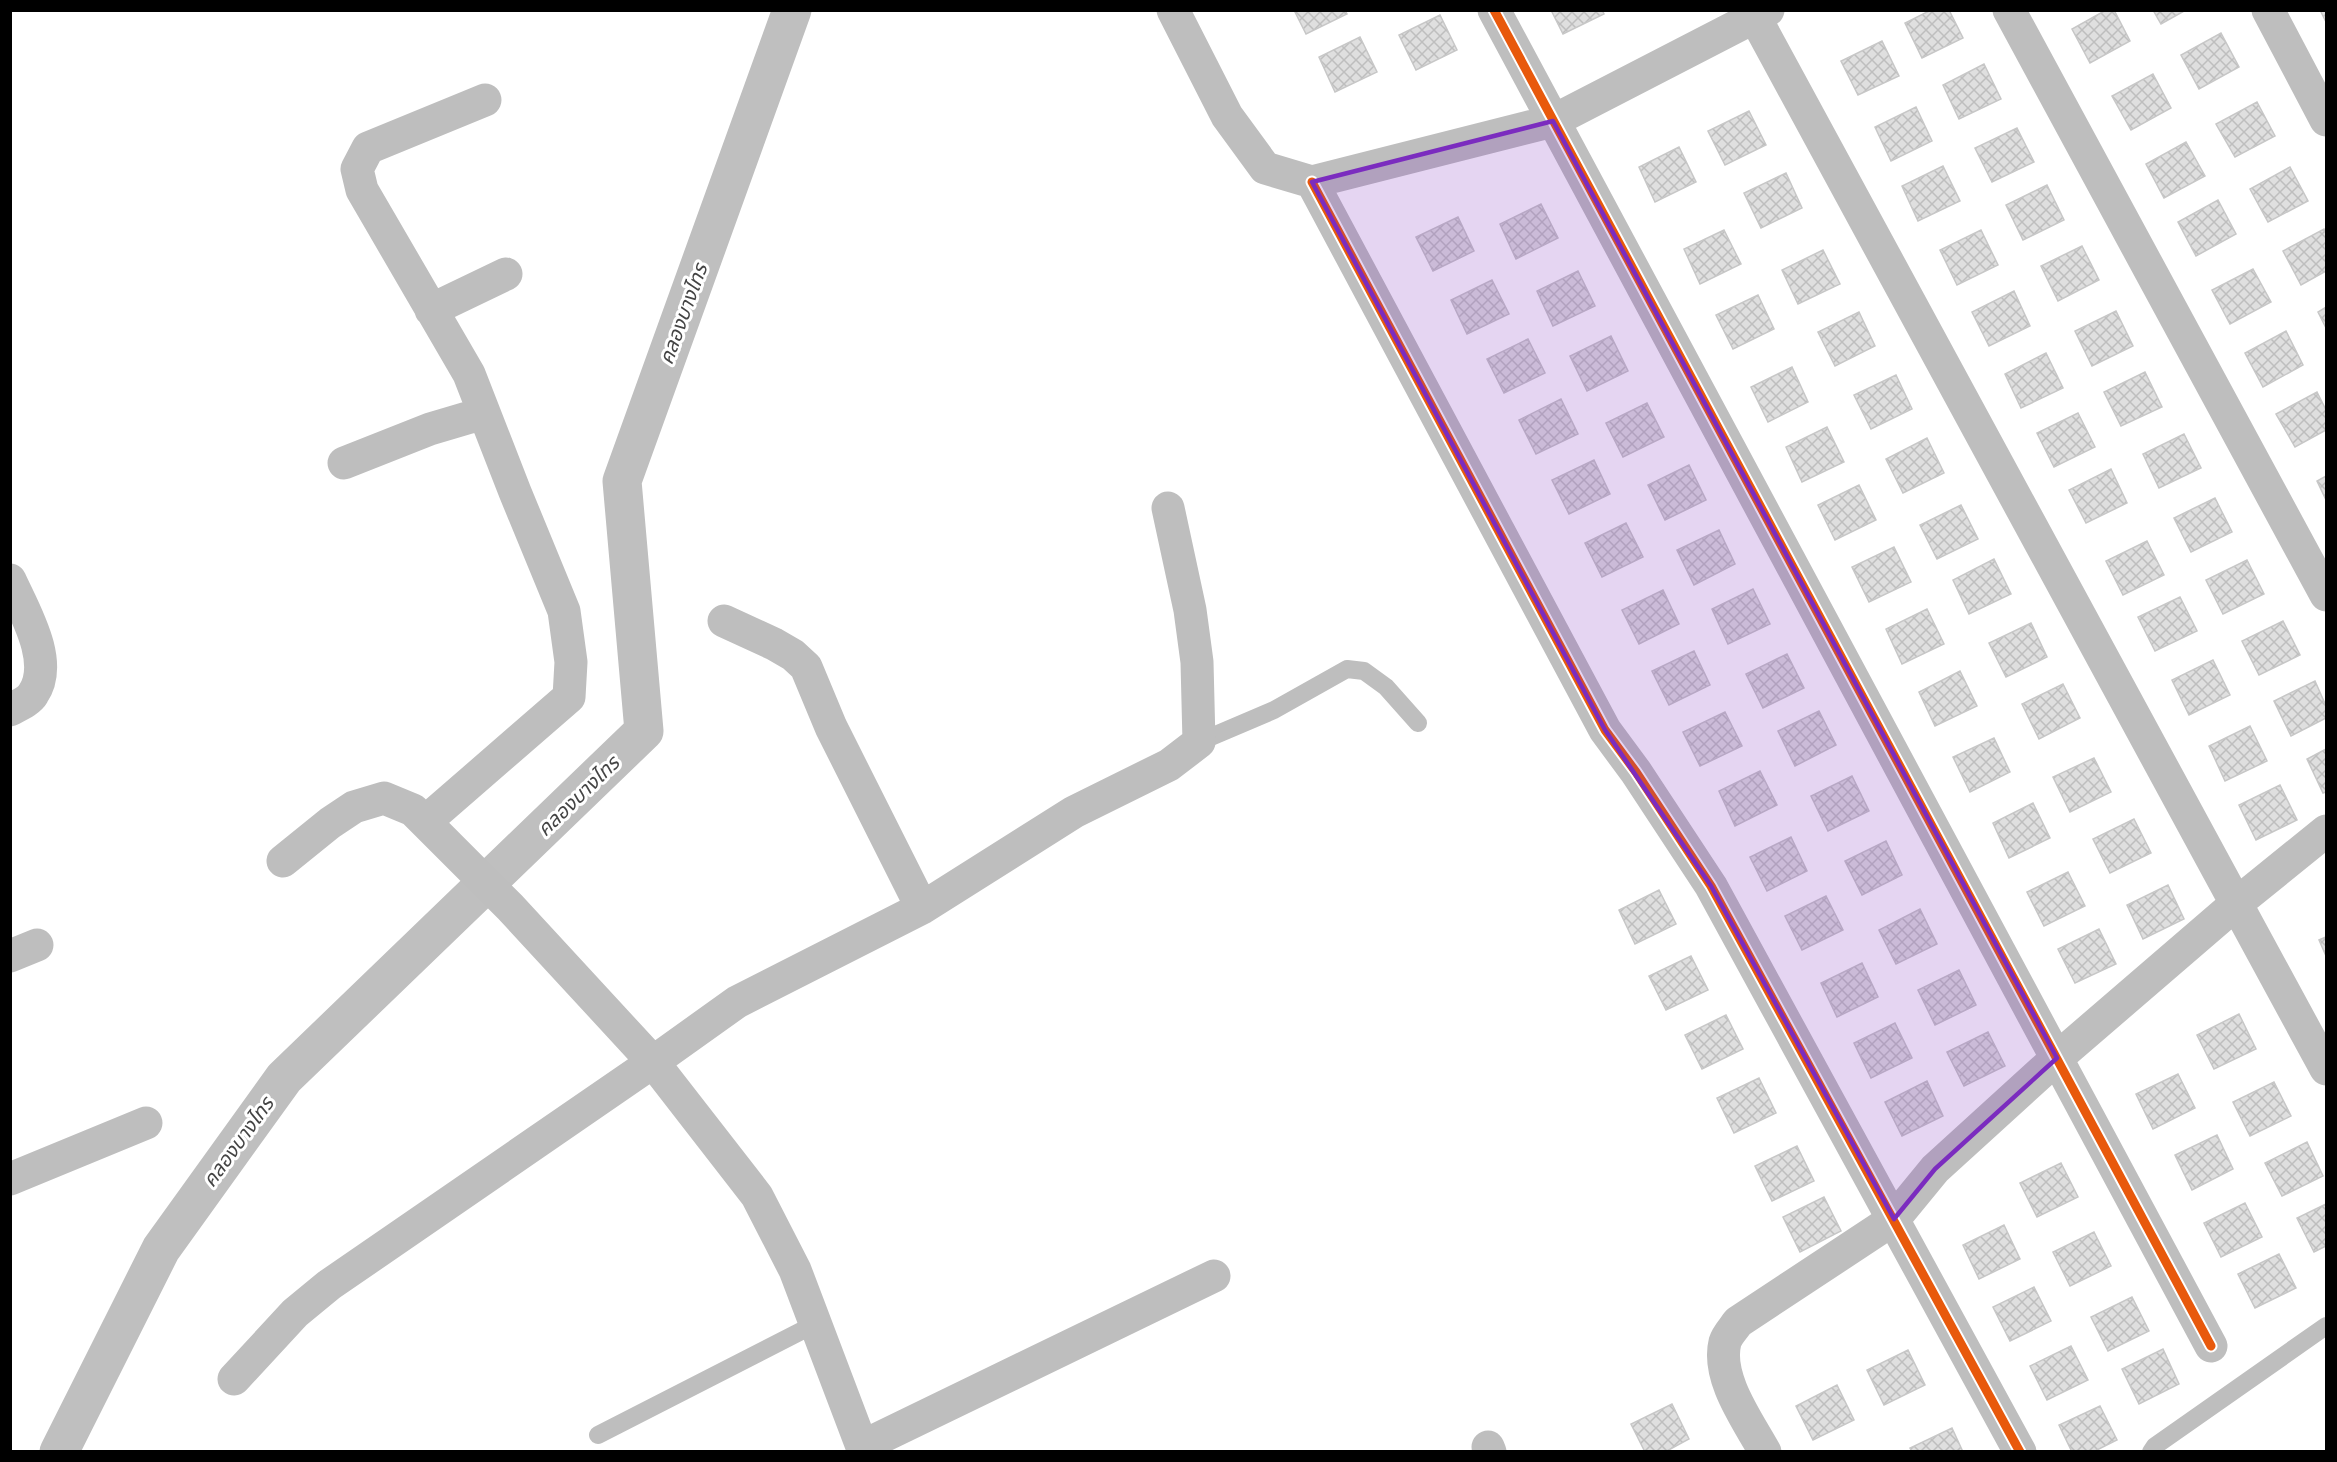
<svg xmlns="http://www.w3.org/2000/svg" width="2337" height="1462" viewBox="0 0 2337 1462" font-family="'Asap Condensed','Noto Sans Thai',sans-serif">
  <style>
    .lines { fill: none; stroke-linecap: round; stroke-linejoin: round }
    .canal { stroke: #bfbfbf; stroke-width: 39 }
    .building { fill: url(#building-cross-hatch); stroke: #c7c7c7; stroke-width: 1.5 }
    .service { stroke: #bebebe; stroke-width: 18 }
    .minor { stroke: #bebebe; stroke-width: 33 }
    .cycleway-casing { stroke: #fff; stroke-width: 13 }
    .cycleway { stroke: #e8590c; stroke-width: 9 }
    .marked { fill: #7b2cbf; fill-opacity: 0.2; stroke: #7b2cbf; stroke-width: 4.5; stroke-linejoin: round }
    .labels { text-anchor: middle; stroke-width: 6; stroke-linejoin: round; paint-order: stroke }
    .water-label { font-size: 20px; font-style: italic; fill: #444; stroke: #fff }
  </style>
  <defs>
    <pattern id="building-cross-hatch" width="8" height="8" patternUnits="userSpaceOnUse" patternTransform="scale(1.5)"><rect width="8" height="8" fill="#dfdfdf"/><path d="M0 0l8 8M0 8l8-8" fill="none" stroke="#bebebe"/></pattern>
  </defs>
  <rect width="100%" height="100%" fill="#fff"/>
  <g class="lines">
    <path class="canal" d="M59,1452L161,1249L284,1078L644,731L622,481L792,10"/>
  </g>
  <path class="building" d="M1294,10H1345L1347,14L1306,34Z
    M1551,10H1602L1604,14L1563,34Z
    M1931,10H1949L1963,38L1922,58L1905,23Z
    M2106,10H2114L2130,41L2090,63L2072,29Z
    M2153,10H2186L2161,24Z
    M2320,10H2326V22Z
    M1440,15L1457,50L1416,70L1399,35Z
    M2221,33L2239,67L2199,89L2181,55Z
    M1360,37L1377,72L1335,92L1319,57Z
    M1882,41L1899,76L1858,95L1841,61Z
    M1984,64L2001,99L1959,119L1943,85Z
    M2153,74L2171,108L2131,130L2112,96Z
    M2257,102L2275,136L2235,157L2216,124Z
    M1916,107L1932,141L1891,161L1875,127Z
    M1749,111L1766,145L1725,165L1708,131Z
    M2017,128L2034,162L1992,182L1975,148Z
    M2186,142L2205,176L2164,198L2146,164Z
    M1679,147L1696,182L1655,202L1639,167Z
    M1943,166L1960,201L1918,221L1902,186Z
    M2290,167L2308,201L2268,222L2250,189Z
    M1786,173L1802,208L1761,228L1744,193Z
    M2047,185L2064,220L2023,240L2006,205Z
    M2218,200L2236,234L2196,256L2178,222Z
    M1541,204L1558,238L1516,259L1500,224Z
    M1458,217L1474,251L1433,271L1416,237Z
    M2324,229L2326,234V271L2301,285L2283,251Z
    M1724,230L1741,264L1700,284L1684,249Z
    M1981,230L1998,265L1957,285L1940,250Z
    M2082,246L2099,280L2058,301L2041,266Z
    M1823,250L1840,284L1798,304L1782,270Z
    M2253,269L2271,302L2230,324L2212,290Z
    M1578,271L1595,306L1553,326L1537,291Z
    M1492,280L1509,314L1467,334L1451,300Z
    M2014,291L2030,326L1989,346L1972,312Z
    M1758,295L1774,329L1733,349L1716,315Z
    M2326,307V328L2318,312Z
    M2116,311L2133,346L2092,366L2075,331Z
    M1859,312L1875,346L1835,366L1818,332Z
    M2286,331L2303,365L2263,387L2245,353Z
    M1611,336L1628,371L1587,391L1570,356Z
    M1528,339L1545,373L1504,393L1487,359Z
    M2046,353L2063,388L2021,408L2005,374Z
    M1792,367L1808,402L1768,422L1751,387Z
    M2145,372L2162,407L2121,426L2104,392Z
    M1896,375L1912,409L1871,429L1854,395Z
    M2317,392L2326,410V430L2295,447L2276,414Z
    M1561,399L1578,434L1536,454L1519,420Z
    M1647,403L1664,437L1623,457L1606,423Z
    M2078,413L2095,447L2054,467L2037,433Z
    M1827,427L1844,462L1802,482L1786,447Z
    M2184,434L2201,468L2159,488L2143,454Z
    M1927,438L1944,473L1903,493L1886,459Z
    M1594,460L1610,494L1569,514L1552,480Z
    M1689,465L1706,500L1665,520L1648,485Z
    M2111,469L2127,503L2086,523L2069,490Z
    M2326,476V500L2317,481Z
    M1859,485L1876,520L1835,540L1818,505Z
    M2215,498L2232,532L2191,552L2174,518Z
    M1961,505L1978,539L1937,559L1920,525Z
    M1626,523L1643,557L1602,577L1585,543Z
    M1719,530L1735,564L1694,585L1677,550Z
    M2147,541L2164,575L2123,595L2106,561Z
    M1894,547L1911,582L1869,602L1852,567Z
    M1994,559L2011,594L1969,614L1953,580Z
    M2247,560L2264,594L2223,614L2206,580Z
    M1753,589L1770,624L1728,644L1712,609Z
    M1663,590L1679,624L1639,644L1622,610Z
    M2180,597L2197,631L2155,651L2138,617Z
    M1927,609L1944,644L1902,664L1886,629Z
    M2283,621L2300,655L2259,675L2242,641Z
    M2031,623L2047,657L2006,677L1989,643Z
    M1694,651L1710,685L1669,705L1652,671Z
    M1787,654L1804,688L1763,708L1746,674Z
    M2213,660L2230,695L2189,715L2172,680Z
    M1960,671L1977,706L1935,726L1919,692Z
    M2315,681L2326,706V718L2291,736L2274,701Z
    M2063,684L2080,718L2039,739L2022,704Z
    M1819,711L1836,745L1795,766L1778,731Z
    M1725,712L1742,746L1700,766L1683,732Z
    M2250,726L2267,761L2225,781L2209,746Z
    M1994,738L2010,772L1970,792L1953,757Z
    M2326,749V792L2323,793L2307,759Z
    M2094,758L2111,792L2070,812L2053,777Z
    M1760,771L1777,805L1735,826L1719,791Z
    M1852,776L1869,811L1828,831L1811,796Z
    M2280,785L2297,820L2256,840L2239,805Z
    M2033,803L2050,838L2009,858L1993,823Z
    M2134,819L2151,853L2110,873L2093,839Z
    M1791,837L1807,871L1767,891L1750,857Z
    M1886,841L1902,875L1862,895L1845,861Z
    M2068,872L2085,906L2044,926L2027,892Z
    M2168,885L2184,919L2143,939L2127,905Z
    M1659,890L1676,924L1635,944L1619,910Z
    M1826,896L1843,930L1802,950L1785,916Z
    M1920,909L1937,944L1896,964L1879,930Z
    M2099,929L2116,964L2075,983L2058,949Z
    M2326,937V956L2319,940Z
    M1691,956L1708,990L1666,1010L1649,976Z
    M1862,963L1878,997L1837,1017L1821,983Z
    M1959,970L1976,1005L1935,1025L1918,990Z
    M2239,1014L2256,1049L2214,1069L2197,1035Z
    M1726,1015L1743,1049L1702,1069L1685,1035Z
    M1895,1023L1912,1058L1871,1078L1854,1043Z
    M1988,1032L2005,1066L1964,1086L1947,1052Z
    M2178,1074L2195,1108L2153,1129L2136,1094Z
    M1759,1078L1776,1113L1734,1133L1717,1098Z
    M1927,1081L1943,1116L1902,1136L1885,1102Z
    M2274,1082L2291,1116L2250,1136L2233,1102Z
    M2217,1135L2233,1169L2192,1190L2175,1155Z
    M2307,1142L2323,1176L2282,1196L2265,1163Z
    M1797,1146L1814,1181L1772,1201L1755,1166Z
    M2061,1163L2078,1197L2037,1217L2020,1183Z
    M1824,1197L1841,1231L1800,1252L1783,1217Z
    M2245,1203L2262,1237L2221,1257L2204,1223Z
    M2326,1204V1246L2314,1252L2297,1218Z
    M2004,1225L2020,1259L1979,1279L1963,1245Z
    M2094,1232L2111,1266L2070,1286L2053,1252Z
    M2279,1254L2296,1288L2255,1308L2238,1274Z
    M2034,1287L2051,1321L2010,1341L1993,1307Z
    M2132,1297L2149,1331L2108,1351L2091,1317Z
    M2071,1346L2088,1380L2047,1400L2030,1366Z
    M2163,1349L2179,1384L2139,1404L2122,1369Z
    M1908,1350L1925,1385L1884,1405L1867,1370Z
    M1837,1385L1854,1420L1813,1440L1796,1406Z
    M1672,1404L1689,1439L1665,1452H1645L1631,1424Z
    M2100,1406L2117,1440L2093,1452H2072L2059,1425Z
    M1952,1428L1963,1452H1912L1910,1448Z"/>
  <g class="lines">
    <path class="service" d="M1199,742L1274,710L1347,669L1364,671L1386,687L1418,723
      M598,1435L815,1324
      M2151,1452L2155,1446L2326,1326"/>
    <path class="minor" d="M1173,10L1227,116L1265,168L1312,182L1553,121L1768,10
      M1494,10L2211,1346
      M1751,10L2326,1069
      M2009,10L2326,595
      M2268,10L2326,120
      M1312,182L1605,730L1636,772L1711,886L2020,1452
      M431,310L506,274
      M344,463L430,429L484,413
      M10,580C24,611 55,662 33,694C29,701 17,706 10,710
      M724,621L774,644L793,655L806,667L831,727L922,908
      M425,822L569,697L571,662L564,611L515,492L469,374L362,190L357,169L368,148L485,100
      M283,861L330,823L354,807L384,798L413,810L510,907L653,1062L757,1196L795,1270L864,1452
      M10,956L37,945
      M10,1179L146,1123
      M234,1379L295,1313L329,1285L653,1062L737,1002L922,908L1074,812L1169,765L1199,742L1197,662L1190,610L1168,508
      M863,1446L1214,1276
      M1488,1447L1490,1452
      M1765,1452C1748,1421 1716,1378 1725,1342C1727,1335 1734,1328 1738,1322L1894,1219L1935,1169L2057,1058L2237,903L2326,831"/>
    <defs>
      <path id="cycleway" d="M1494,10L2211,1346
        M1312,182L1605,730L1636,772L1711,886L2020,1452"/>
    </defs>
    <use href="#cycleway" class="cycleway-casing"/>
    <use href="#cycleway" class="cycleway"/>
  </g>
  <path class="marked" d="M1553,121L2057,1058L1935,1169L1894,1219L1711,886L1605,730L1312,182Z"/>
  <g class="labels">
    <g class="water-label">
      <text transform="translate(683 314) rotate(-70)" y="7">คลองบางไทร</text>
      <text transform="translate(578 796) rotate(-44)" y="7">คลองบางไทร</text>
      <text transform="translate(238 1142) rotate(-54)" y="7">คลองบางไทร</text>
    </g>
  </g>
  <rect width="2337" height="1462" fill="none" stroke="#000000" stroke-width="24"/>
</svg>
